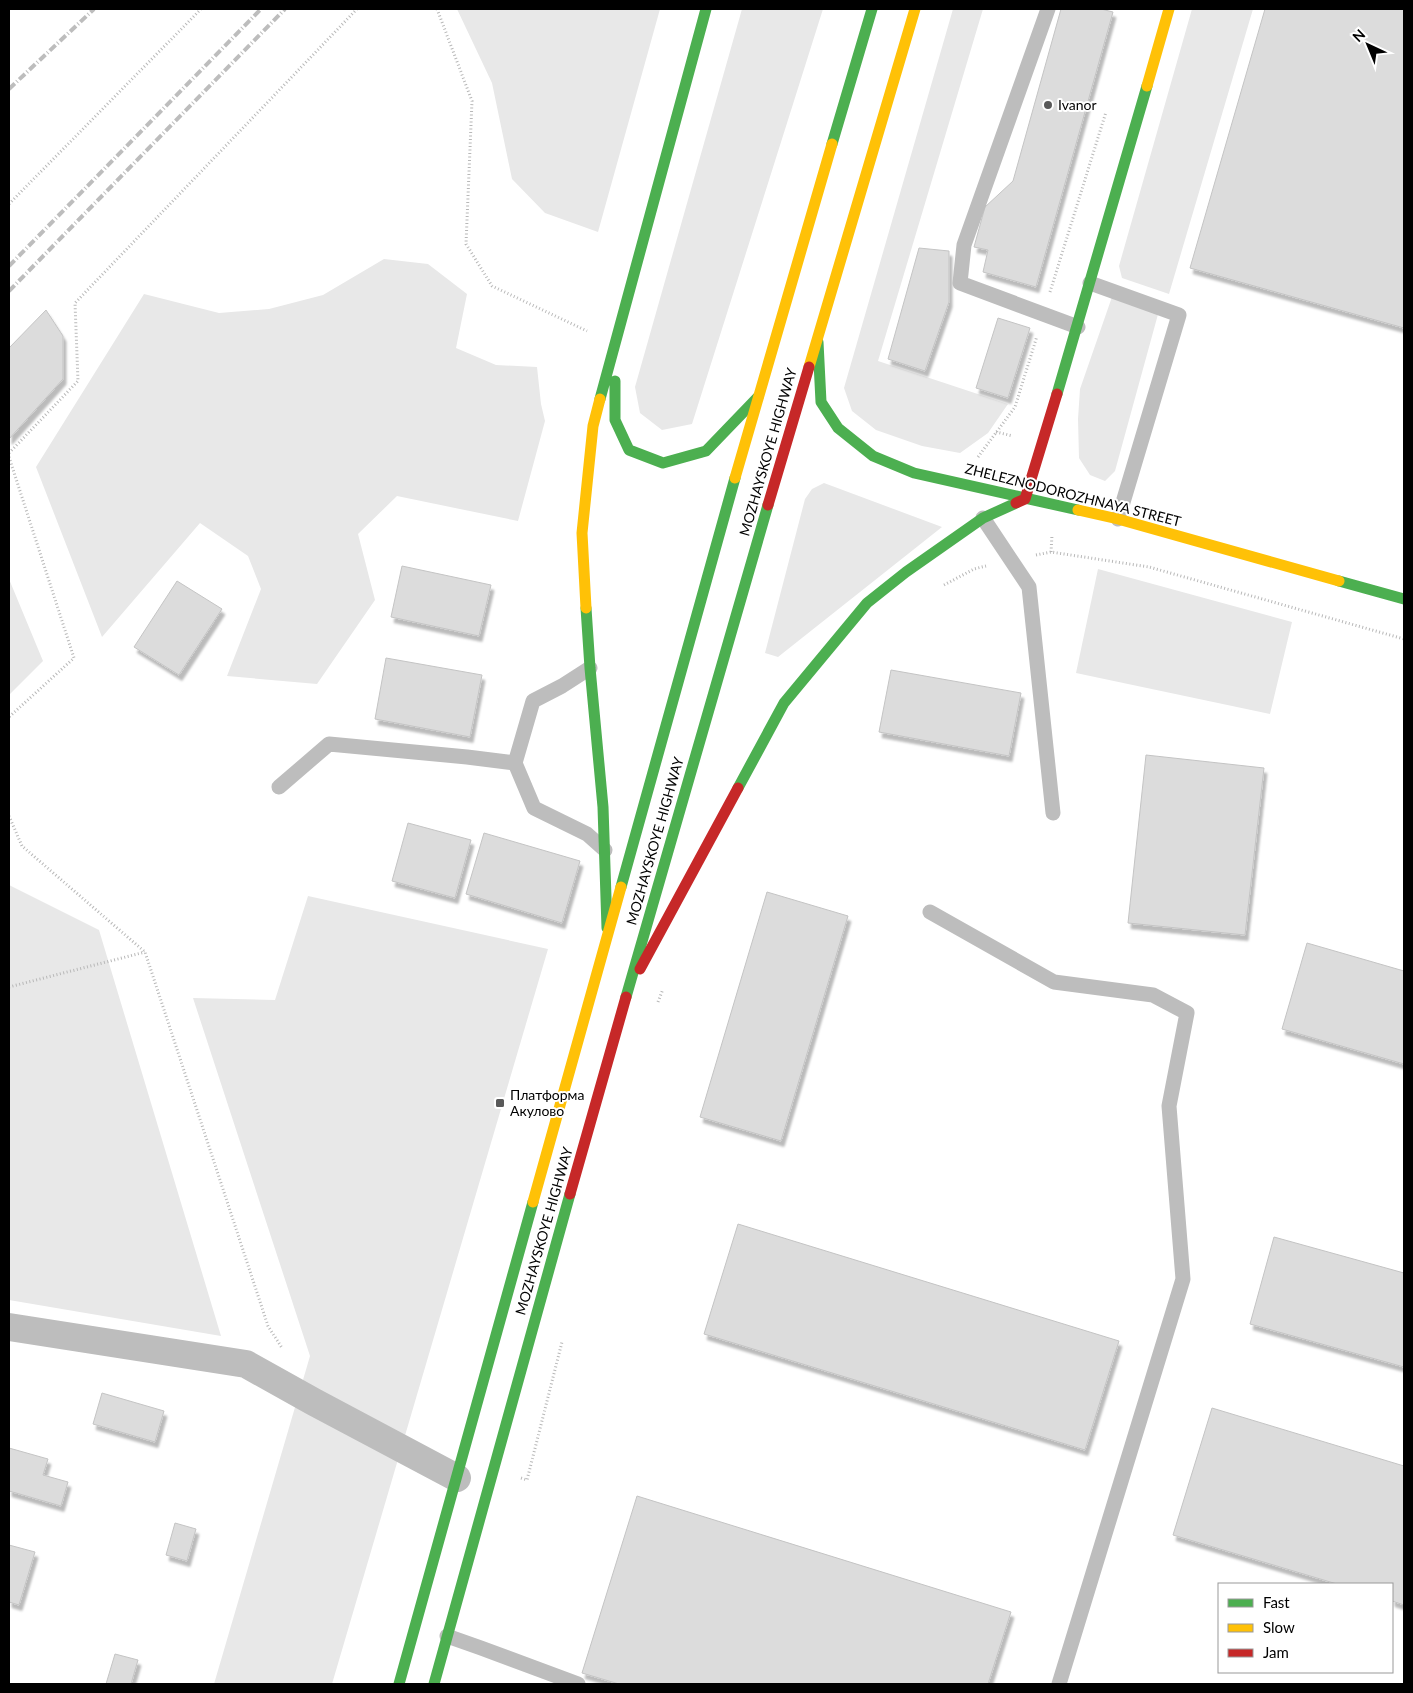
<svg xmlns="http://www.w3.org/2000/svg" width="1413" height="1693" viewBox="0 0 1413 1693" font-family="Lato,sans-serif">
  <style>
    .green { fill: #e8e8e8 }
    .building { fill: #dcdcdc; stroke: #c4c4c4; filter: url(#shadow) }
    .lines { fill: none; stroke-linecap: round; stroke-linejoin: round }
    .path { stroke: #b8b8b8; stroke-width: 3; stroke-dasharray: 1 2.5; stroke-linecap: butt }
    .lane { stroke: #bdbdbd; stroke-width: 15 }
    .street { stroke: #bdbdbd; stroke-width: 28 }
    .fast { stroke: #4caf50; stroke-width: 11 }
    .slow { stroke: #ffc107; stroke-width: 11 }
    .jam { stroke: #c62828; stroke-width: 11 }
    .rail { stroke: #bdbdbd; stroke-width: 4; stroke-dasharray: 8 2.5 1 2.5; stroke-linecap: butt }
    .poi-dot { fill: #595959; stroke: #fff; stroke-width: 2 }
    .labels { text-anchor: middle; stroke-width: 4; stroke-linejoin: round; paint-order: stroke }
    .poi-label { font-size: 14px; fill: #000; stroke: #fff; text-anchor: start }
    .street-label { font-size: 14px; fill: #000; stroke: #fff }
  </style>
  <defs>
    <filter id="shadow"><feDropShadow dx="3" dy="5.5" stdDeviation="1" flood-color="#0004"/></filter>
  </defs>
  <rect width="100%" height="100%" fill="#fff"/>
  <path class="green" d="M457,9H660L598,232L545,213L512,179L492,83Z
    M742,9H823L692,424L662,430L640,413L635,387Z
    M953,9H983L878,361L1008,404L988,433L960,453L922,446L876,430L852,411L844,388Z
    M1192,9H1253L1169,294L1122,278L1119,266Z
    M384,259L428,264L467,294L456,348L496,365L537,367L541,404L545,421L518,521L397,496L358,534L375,600L317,684L227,676L261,589L248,556L200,523L102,637L36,467L144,294L219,313L269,309L323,295Z
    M1113,294L1160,307L1115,471L1105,481L1090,475L1079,458L1078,419L1080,389Z
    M824,483L942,527L778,657L765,653L805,499L812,489Z
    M1098,569L1292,622L1270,714L1076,673Z
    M9,579L43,661L9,695Z
    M9,885L99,930L221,1336L9,1300Z
    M308,896L548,949L332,1684H214L310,1356L193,998L275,1000Z"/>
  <path class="building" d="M1061,9H1101L1113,12L1036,287L983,272L988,250L974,247L985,207L1013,181Z
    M1265,9H1404V328L1190,268Z
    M919,248L949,251V302L925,371L888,359Z
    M46,310L63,336V379L9,439V348Z
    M998,318L1030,328L1008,398L976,388Z
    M402,566L491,585L479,636L391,617Z
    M177,581L222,609L179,675L134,647Z
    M386,658L482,675L470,737L375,719Z
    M891,670L1021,693L1009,756L879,732Z
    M1146,755L1264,768L1245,935L1128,923Z
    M408,823L471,840L455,898L392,881Z
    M484,833L580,861L562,923L466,894Z
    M767,892L848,916L781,1141L700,1117Z
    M1307,943L1404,971V1064L1282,1029Z
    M738,1224L1119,1341L1085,1450L704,1334Z
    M1274,1237L1404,1273V1367L1250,1324Z
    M102,1393L164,1411L155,1442L93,1424Z
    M1212,1408L1404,1466V1605L1392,1601V1584H1337L1173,1535Z
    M9,1448L48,1459L43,1475L68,1482L61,1506L9,1491Z
    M637,1496L1011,1612L988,1684H619L582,1673Z
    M175,1523L196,1529L187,1561L166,1555Z
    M9,1545L35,1552L19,1605L9,1602Z
    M115,1654L138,1660L131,1684H106Z"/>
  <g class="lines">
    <path class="path" d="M437,9L472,101L466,244L492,286L587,331
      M9,204L201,9
      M1050,292L1106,112
      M996,432L1013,436
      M9,453L78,381L75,303L357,9
      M9,457L74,658L9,717
      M978,457L1015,407L1037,336
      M1051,552L1052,535
      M1036,555L1051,552L1149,567L1404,639
      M944,585L974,569L986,566
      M9,816L22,846L145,952L268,1326L282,1348
      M9,987L145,952
      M658,1002L663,989
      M521,1478L527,1480L562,1342"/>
    <path class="lane" d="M1048,9L964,245L960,283L1078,327
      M1090,283L1179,315L1118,519
      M983,518L1029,587L1053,813
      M590,668L562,686L533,701L515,763L534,808L587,834L605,850
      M279,787L329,744L467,757L515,763
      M930,912L1054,982L1153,995L1187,1013L1169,1106L1183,1279L1059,1684
      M447,1636L481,1648L578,1684"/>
    <path class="street" d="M9,1327L246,1364L314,1402L457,1478"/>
    <path class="fast" d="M832,144L872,9
      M818,342L821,402L838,428L873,456L914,473L1078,510
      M615,381V420L629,450L663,463L706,451L758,397
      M1057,394L1147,86
      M600,399L706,9
      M1339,581L1404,599
      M586,608L590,668L603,807L607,928
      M738,788L784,703L867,603L906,572L983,518L1016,503
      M621,887L735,478
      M626,997L768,505
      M399,1684L533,1202
      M434,1684L570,1194"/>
    <path class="slow" d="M1147,86L1169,9
      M809,367L915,9
      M735,478L832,144
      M1078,510L1118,519L1339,581
      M586,608L582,533L593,426L600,399
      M533,1202L621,887"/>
    <path class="jam" d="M1016,503L1025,499L1057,394
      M768,505L809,367
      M640,969L738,788
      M570,1194L626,997"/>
    <path class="rail" d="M9,89L94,9
      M9,266L261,9
      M9,291L285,9"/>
  </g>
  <g class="poi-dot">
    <circle cx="1048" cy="105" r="5"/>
    <rect x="495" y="1098" width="10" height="10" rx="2.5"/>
  </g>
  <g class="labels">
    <g class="poi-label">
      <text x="1058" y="110">Ivanor</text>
      <text x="510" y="1100">Платформа<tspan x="510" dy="16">Акулово</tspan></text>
    </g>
    <g class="street-label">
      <text transform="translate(768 452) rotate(-74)" y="5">MOZHAYSKOYE HIGHWAY</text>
      <text transform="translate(1073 495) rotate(14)" y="5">ZHELEZNODOROZHNAYA STREET</text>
      <text transform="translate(655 841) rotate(-74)" y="5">MOZHAYSKOYE HIGHWAY</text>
      <text transform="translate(544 1231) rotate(-74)" y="5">MOZHAYSKOYE HIGHWAY</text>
    </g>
  </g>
  <rect width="1413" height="1693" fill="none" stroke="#000000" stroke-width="20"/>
  <rect x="1218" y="1583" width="175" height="90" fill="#ffffff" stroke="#999999"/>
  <rect x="1228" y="1599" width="25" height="8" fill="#4caf50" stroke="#999999"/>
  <text x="1263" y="1608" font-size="15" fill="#000000">Fast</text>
  <rect x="1228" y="1624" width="25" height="8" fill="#ffc107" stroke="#999999"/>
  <text x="1263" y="1633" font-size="15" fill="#000000">Slow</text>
  <rect x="1228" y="1649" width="25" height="8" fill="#c62828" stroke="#999999"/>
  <text x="1263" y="1658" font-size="15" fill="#000000">Jam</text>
  <g transform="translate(1368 45) rotate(316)" stroke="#ffffff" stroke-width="4" paint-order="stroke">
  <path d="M0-4L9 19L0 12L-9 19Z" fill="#000000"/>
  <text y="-8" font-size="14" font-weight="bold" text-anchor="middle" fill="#000000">N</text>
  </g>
</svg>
